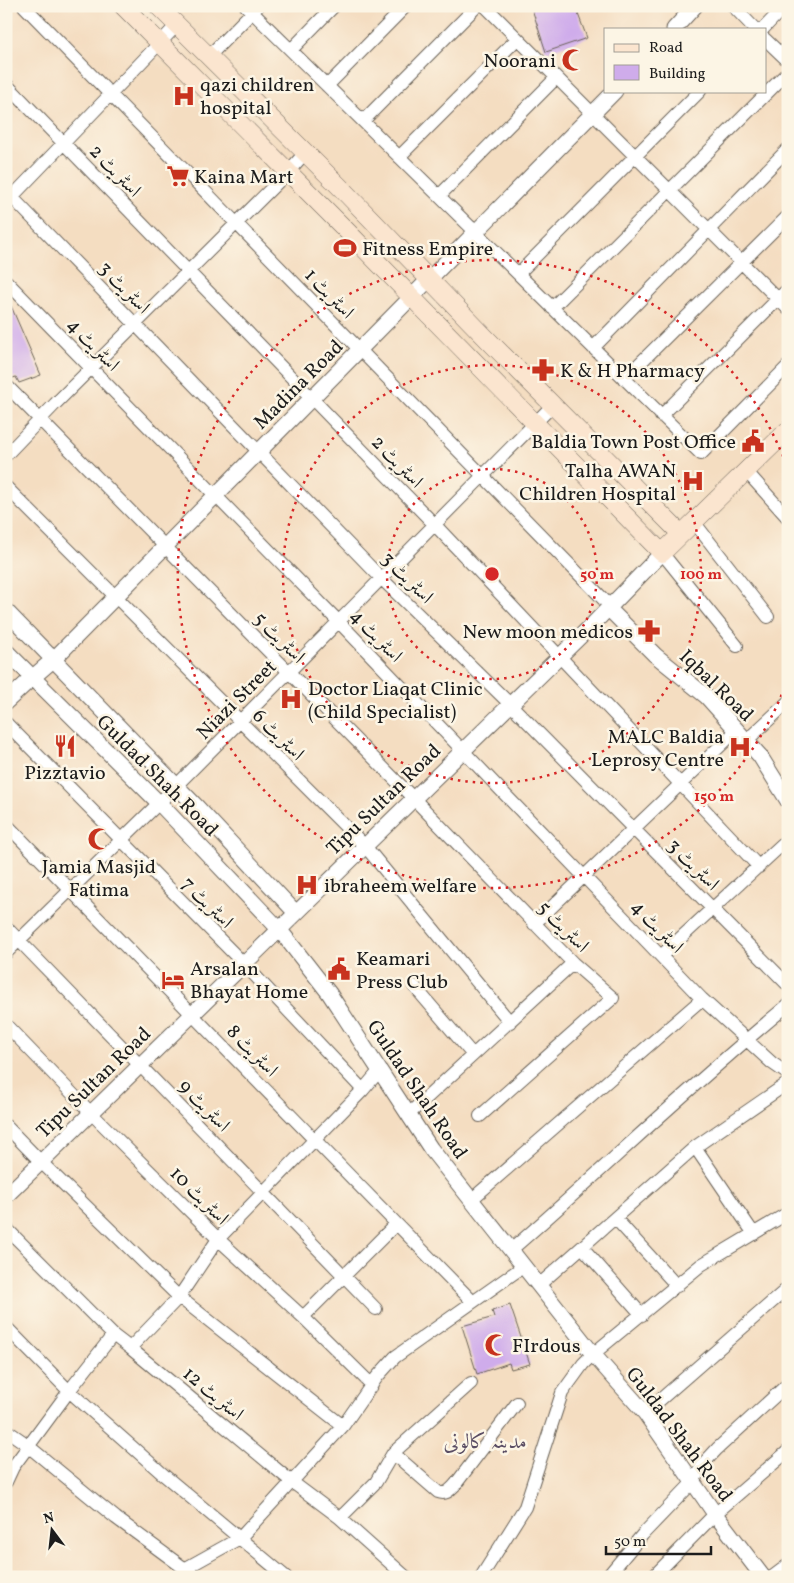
<svg xmlns="http://www.w3.org/2000/svg" width="794" height="1583" viewBox="0 0 794 1583" font-family="Vollkorn,Amiri,serif">
  <style>
    .building { fill: #cfaceb }
    .lines { fill: none; stroke-linecap: round; stroke-linejoin: round }
    .minor-casing { stroke: #686056; stroke-width: 14 }
    .tertiary-casing { stroke: #686056; stroke-width: 17 }
    .secondary-casing { stroke: #686056; stroke-width: 19 }
    .minor { stroke: #fff; stroke-width: 12 }
    .tertiary { stroke: #fff; stroke-width: 15 }
    .secondary { stroke: #fbe5cf; stroke-width: 18 }
    .ring { fill: none; stroke: #d62828; stroke-width: 2.5; stroke-dasharray: 2.5 5 }
    .labels { text-anchor: middle; stroke-width: 5; stroke-linejoin: round; paint-order: stroke }
    .poi-label { font-size: 20px; fill: #1c1c1c; stroke: #fcf5e5; text-anchor: start }
    .street-label { font-size: 20px; fill: #1c1c1c; stroke: #fcf5e5 }
    .neighbourhood-label { font-size: 21px; fill: #5b4e64; stroke: #fcf5e5 }
    .centre { fill: #d62828; stroke: #fcf5e5; stroke-width: 2.5 }
    .ring-label { font-size: 15px; text-anchor: middle; font-weight: bold; fill: #d62828; stroke: #fcf5e5; stroke-width: 5; stroke-linejoin: round; paint-order: stroke }
  </style>
  <rect width="100%" height="100%" fill="#fcf5e5"/>
  <filter id="ink" filterUnits="userSpaceOnUse"><feTurbulence type="fractalNoise" baseFrequency=".02" numOctaves="2"/><feDisplacementMap in="SourceGraphic" scale="10" xChannelSelector="R" yChannelSelector="G"/><feConvolveMatrix kernelMatrix="1 2 1 2 8 2 1 2 1" color-interpolation-filters="sRGB"/></filter>
  <filter id="wash" filterUnits="userSpaceOnUse"><feTurbulence type="fractalNoise" baseFrequency=".0096" numOctaves="4" result="noise"/><feDisplacementMap in="SourceGraphic" scale="20" xChannelSelector="R" yChannelSelector="G"/><feGaussianBlur stdDeviation="1.12" result="paint"/><feColorMatrix in="noise" values="0 0 0 0 0 0 0 0 0 0 0 0 0 0 0 0 0 1.4 0 .05"/><feComposite in="paint" operator="in"/></filter>
  <g filter="url(#wash)">
    <rect width="100%" height="100%" fill="#f4ddc1"/>
    <g id="blocks">
      <path class="building" d="M531,6H575L587,38L546,52Z
        M6,302L11,306L41,375L19,383L16,377L6,380Z
        M510,1305L530,1364L511,1369L509,1363L477,1374L462,1326L494,1317L492,1311Z"/>
    </g>
  </g>
  <g filter="url(#ink)">
    <use href="#blocks" fill-opacity="0" stroke="#686056" stroke-width="1"/>
    <g class="lines">
      <defs>
        <path id="minor" d="M24,6L610,606
          M246,6L701,454L788,366
          M485,6L788,309
          M733,6L755,29
          M763,29L785,6
          M765,39L788,61
          M291,50L334,6
          M209,56L258,6
          M6,84L435,525L759,867
          M327,86L406,6
          M363,121L477,6
          M399,157L517,39
          M6,191L382,579L510,704L788,985
          M439,196L556,78
          M7,202L177,25
          M518,274L700,91
          M6,281L339,622L702,999L772,1063L788,1074
          M552,308L788,72
          M593,348L788,149
          M624,379L788,216
          M6,385L414,799L573,963L613,998L480,1116
          M661,416L788,289
          M6,455L55,404L288,172L305,153
          M746,471L788,518
          M6,487L365,846L510,1022
          M694,522L768,617
          M662,553L737,646
          M6,723L244,964L363,1090L380,1070
          M746,741L788,702
          M6,824L473,1302
          M534,924L737,730
          M6,927L376,1309
          M6,953L159,803L553,405
          M661,956L788,839
          M414,986L473,1055
          M6,1025L91,1113L218,1239L303,1317L372,1385
          M409,1114L573,963
          M6,1126L41,1162L179,1297L343,1426
          M695,1147L754,1234
          M471,1200L702,999
          M615,1218L677,1286
          M6,1228L113,1335L130,1348L292,1482L340,1518L406,1577
          M582,1247L642,1315
          M511,1250C604,1169 693,1083 788,1005
          M539,1285L695,1147L788,1083
          M303,1317L396,1224
          M6,1327L69,1391L165,1476L286,1577
          M130,1348L179,1297L218,1239L363,1090
          M645,1413L788,1288
          M6,1430L22,1441L116,1518L196,1577
          M393,1453L438,1492C446,1495 449,1491 455,1485L517,1403
          M6,1482L13,1467L69,1391L113,1335
          M340,1518L376,1482L393,1453L471,1383
          M186,1568L240,1538L343,1426L377,1377L395,1357L524,1266
          M481,1577L525,1507L562,1393L583,1364L593,1354L701,1265L788,1213
          M607,1577L643,1534L693,1482L703,1464L717,1449L788,1384
          M653,1577L715,1514L788,1451
          M772,1577L788,1565"/>
        <path id="tertiary" d="M674,29L695,6
          M608,608L655,655L707,697L760,756L788,801
          M6,611L197,807L296,913
          M6,651L159,803L279,929L329,993L431,1149L593,1354L645,1413L715,1514L763,1577
          M6,702L32,678L54,659L615,91
          M6,1196L594,623L662,553"/>
        <path id="secondary" d="M123,6L344,228L662,553L788,430
          M158,6L338,185L488,340L681,534"/>
      </defs>
      <use href="#minor" class="minor-casing"/>
      <use href="#tertiary" class="tertiary-casing"/>
      <use href="#secondary" class="secondary-casing"/>
      <use href="#minor" class="minor"/>
      <use href="#tertiary" class="tertiary"/>
      <use href="#secondary" class="secondary"/>
    </g>
  </g>
  <g class="ring">
    <circle cx="492" cy="574" r="105"/>
    <circle cx="492" cy="574" r="209"/>
    <path d="M787 681A314 314 0 1 1 787 467"/>
  </g>
  <defs>
    <symbol id="mosque-bare" viewBox="-9 -9 18 18"><path d="M3.5-4.9A6 6 0 1 0 3.5 4.9A5 5 0 1 1 3.5-4.9Z" fill="#c8321e" stroke="#fcf5e5" stroke-width="2.5" paint-order="stroke"/></symbol>
    <symbol id="hospital-bare" viewBox="-9 -9 18 18"><path d="M-5-5h3v3.5h4V-5h3V5h-3V1.5h-4V5h-3Z" fill="#c8321e" stroke="#fcf5e5" stroke-width="2.5" paint-order="stroke"/></symbol>
    <symbol id="supermarket-bare" viewBox="-9 -9 18 18"><path d="M-6-5.5h2.5l.6 2H6L4.5 2H-2.5L-4.4-4H-6ZM-1.5 3.2a1.3 1.3 0 1 0 .1 0ZM3 3.2a1.3 1.3 0 1 0 .1 0Z" fill="#c8321e" stroke="#fcf5e5" stroke-width="2.5" paint-order="stroke"/></symbol>
    <symbol id="stadium-bare" viewBox="-9 -9 18 18"><path d="M0-5a6.5 5 0 1 0 0 10a6.5 5 0 1 0 0-10ZM-3.5-1.8h7v3.6h-7Z" fill="#c8321e" stroke="#fcf5e5" stroke-width="2.5" paint-order="stroke"/></symbol>
    <symbol id="pharmacy-bare" viewBox="-9 -9 18 18"><path d="M-2-6h4v4h4v4h-4v4h-4v-4h-4v-4h4Z" fill="#c8321e" stroke="#fcf5e5" stroke-width="2.5" paint-order="stroke"/></symbol>
    <symbol id="civic-bare" viewBox="-9 -9 18 18"><path d="M-.6-6.5H3V-4.5H.6V-3L4-1V1h2V6H-6V1h2V-1L-.6-3ZM-1.2 2.5V6h2.4V2.5Z" fill="#c8321e" stroke="#fcf5e5" stroke-width="2.5" paint-order="stroke"/></symbol>
    <symbol id="restaurant-bare" viewBox="-9 -9 18 18"><path d="M-5-6h1v4h1v-4h1v4h1v-4h1v5L-1.5 .5V6h-2V.5L-5-1ZM5-6V6H3V1.5H1.5Q1.5-4 5-6Z" fill="#c8321e" stroke="#fcf5e5" stroke-width="2.5" paint-order="stroke"/></symbol>
    <symbol id="hotel-bare" viewBox="-9 -9 18 18"><path d="M-6-4.5h1.5V1H6V5H4.5V3h-9V5H-6ZM-4 0a1.8 1.8 0 1 1 3.6 0ZM.5 0V-2.5h3Q6-2.5 6 0Z" fill="#c8321e" stroke="#fcf5e5" stroke-width="2.5" paint-order="stroke"/></symbol>
  </defs>
  <g fill-rule="evenodd">
    <use href="#mosque-bare" x="557" y="44" width="32" height="32"/>
    <use href="#hospital-bare" x="168" y="80" width="32" height="32"/>
    <use href="#supermarket-bare" x="162" y="160" width="32" height="32"/>
    <use href="#stadium-bare" x="329" y="232" width="32" height="32"/>
    <use href="#pharmacy-bare" x="527" y="354" width="32" height="32"/>
    <use href="#civic-bare" x="737" y="425" width="32" height="32"/>
    <use href="#hospital-bare" x="677" y="465" width="32" height="32"/>
    <use href="#pharmacy-bare" x="633" y="615" width="32" height="32"/>
    <use href="#hospital-bare" x="275" y="683" width="32" height="32"/>
    <use href="#restaurant-bare" x="49" y="730" width="32" height="32"/>
    <use href="#hospital-bare" x="724" y="731" width="32" height="32"/>
    <use href="#mosque-bare" x="83" y="823" width="32" height="32"/>
    <use href="#hospital-bare" x="291" y="869" width="32" height="32"/>
    <use href="#civic-bare" x="323" y="953" width="32" height="32"/>
    <use href="#hotel-bare" x="157" y="964" width="32" height="32"/>
    <use href="#mosque-bare" x="480" y="1329" width="32" height="32"/>
  </g>
  <g class="labels">
    <g class="poi-label">
      <text x="556" y="67" text-anchor="end">Noorani</text>
      <text x="200" y="91">qazi children<tspan x="200" dy="23">hospital</tspan></text>
      <text x="194" y="183">Kaina Mart</text>
      <text x="362" y="255">Fitness Empire</text>
      <text x="560" y="377">K &amp; H Pharmacy</text>
      <text x="736" y="448" text-anchor="end">Baldia Town Post Office</text>
      <text x="676" y="477" text-anchor="end">Talha AWAN<tspan x="676" dy="23">Children Hospital</tspan></text>
      <text x="633" y="638" text-anchor="end">New moon medicos</text>
      <text x="308" y="695">Doctor Liaqat Clinic<tspan x="308" dy="23">(Child Specialist)</tspan></text>
      <text x="724" y="743" text-anchor="end">MALC Baldia<tspan x="724" dy="23">Leprosy Centre</tspan></text>
      <text x="65" y="779" text-anchor="middle">Pizztavio</text>
      <text x="99" y="873" text-anchor="middle">Jamia Masjid<tspan x="99" dy="23">Fatima</tspan></text>
      <text x="324" y="892">ibraheem welfare</text>
      <text x="356" y="965">Keamari<tspan x="356" dy="23">Press Club</tspan></text>
      <text x="190" y="975">Arsalan<tspan x="190" dy="23">Bhayat Home</tspan></text>
      <text x="512" y="1352">FIrdous</text>
    </g>
    <g class="street-label">
      <text transform="translate(116 170) rotate(46)" y="7">اسٹریٹ 2</text>
      <text transform="translate(125 287) rotate(46)" y="7">اسٹریٹ 3</text>
      <text transform="translate(330 293) rotate(46)" y="7">اسٹریٹ 1</text>
      <text transform="translate(94 344) rotate(46)" y="7">اسٹریٹ 4</text>
      <text transform="translate(298 384) rotate(-45)" y="7">Madina Road</text>
      <text transform="translate(398 461) rotate(46)" y="7">اسٹریٹ 2</text>
      <text transform="translate(408 577) rotate(45)" y="7">اسٹریٹ 3</text>
      <text transform="translate(377 635) rotate(46)" y="7">اسٹریٹ 4</text>
      <text transform="translate(280 637) rotate(45)" y="7">اسٹریٹ 5</text>
      <text transform="translate(717 685) rotate(44)" y="7">Iqbal Road</text>
      <text transform="translate(236 699) rotate(-45)" y="7">Niazi Street</text>
      <text transform="translate(279 734) rotate(45)" y="7">اسٹریٹ 6</text>
      <text transform="translate(158 775) rotate(45)" y="7">Guldad Shah Road</text>
      <text transform="translate(383 799) rotate(-44)" y="7">Tipu Sultan Road</text>
      <text transform="translate(694 864) rotate(45)" y="7">اسٹریٹ 3</text>
      <text transform="translate(208 902) rotate(45)" y="7">اسٹریٹ 7</text>
      <text transform="translate(564 926) rotate(45)" y="7">اسٹریٹ 5</text>
      <text transform="translate(658 926) rotate(46)" y="7">اسٹریٹ 4</text>
      <text transform="translate(253 1050) rotate(46)" y="7">اسٹریٹ 8</text>
      <text transform="translate(93 1082) rotate(-44)" y="7">Tipu Sultan Road</text>
      <text transform="translate(418 1089) rotate(56)" y="7">Guldad Shah Road</text>
      <text transform="translate(205 1105) rotate(46)" y="7">اسٹریٹ 9</text>
      <text transform="translate(200 1195) rotate(45)" y="7">اسٹریٹ 10</text>
      <text transform="translate(214 1393) rotate(40)" y="7">اسٹریٹ 12</text>
      <text transform="translate(680 1434) rotate(53)" y="7">Guldad Shah Road</text>
    </g>
    <g class="neighbourhood-label">
      <text x="485" y="1448">مدینہ کالونی</text>
    </g>
  </g>
  <circle cx="492" cy="574" r="8" class="centre"/>
  <g class="ring-label">
    <text x="597" y="579">50 m</text>
    <text x="701" y="579">100 m</text>
    <text x="714" y="801">150 m</text>
  </g>
  <rect width="794" height="1583" fill="none" stroke="#fcf5e5" stroke-width="25"/>
  <rect x="604" y="28" width="162" height="65" fill="#fcf5e5" stroke="#a29e95"/>
  <rect x="614" y="44" width="25" height="8" fill="#fbe5cf" stroke="#a29e95"/>
  <text x="649" y="52" font-size="15" fill="#1c1c1c">Road</text>
  <rect x="614" y="65" width="25" height="15" fill="#cfaceb" stroke="#a29e95"/>
  <text x="649" y="78" font-size="15" fill="#1c1c1c">Building</text>
  <g transform="translate(52 1530) rotate(345)" stroke="#fcf5e5" stroke-width="4" paint-order="stroke">
  <path d="M0-4L9 19L0 12L-9 19Z" fill="#1c1c1c"/>
  <text y="-8" font-size="14" font-weight="bold" text-anchor="middle" fill="#1c1c1c">N</text>
  </g>
  <path d="M606 1546v8h105v-8" fill="none" stroke="#1c1c1c" stroke-width="2.5"/>
  <text x="614" y="1546" font-size="15" fill="#1c1c1c" stroke="#fcf5e5" stroke-width="4" paint-order="stroke">50 m</text>
</svg>
